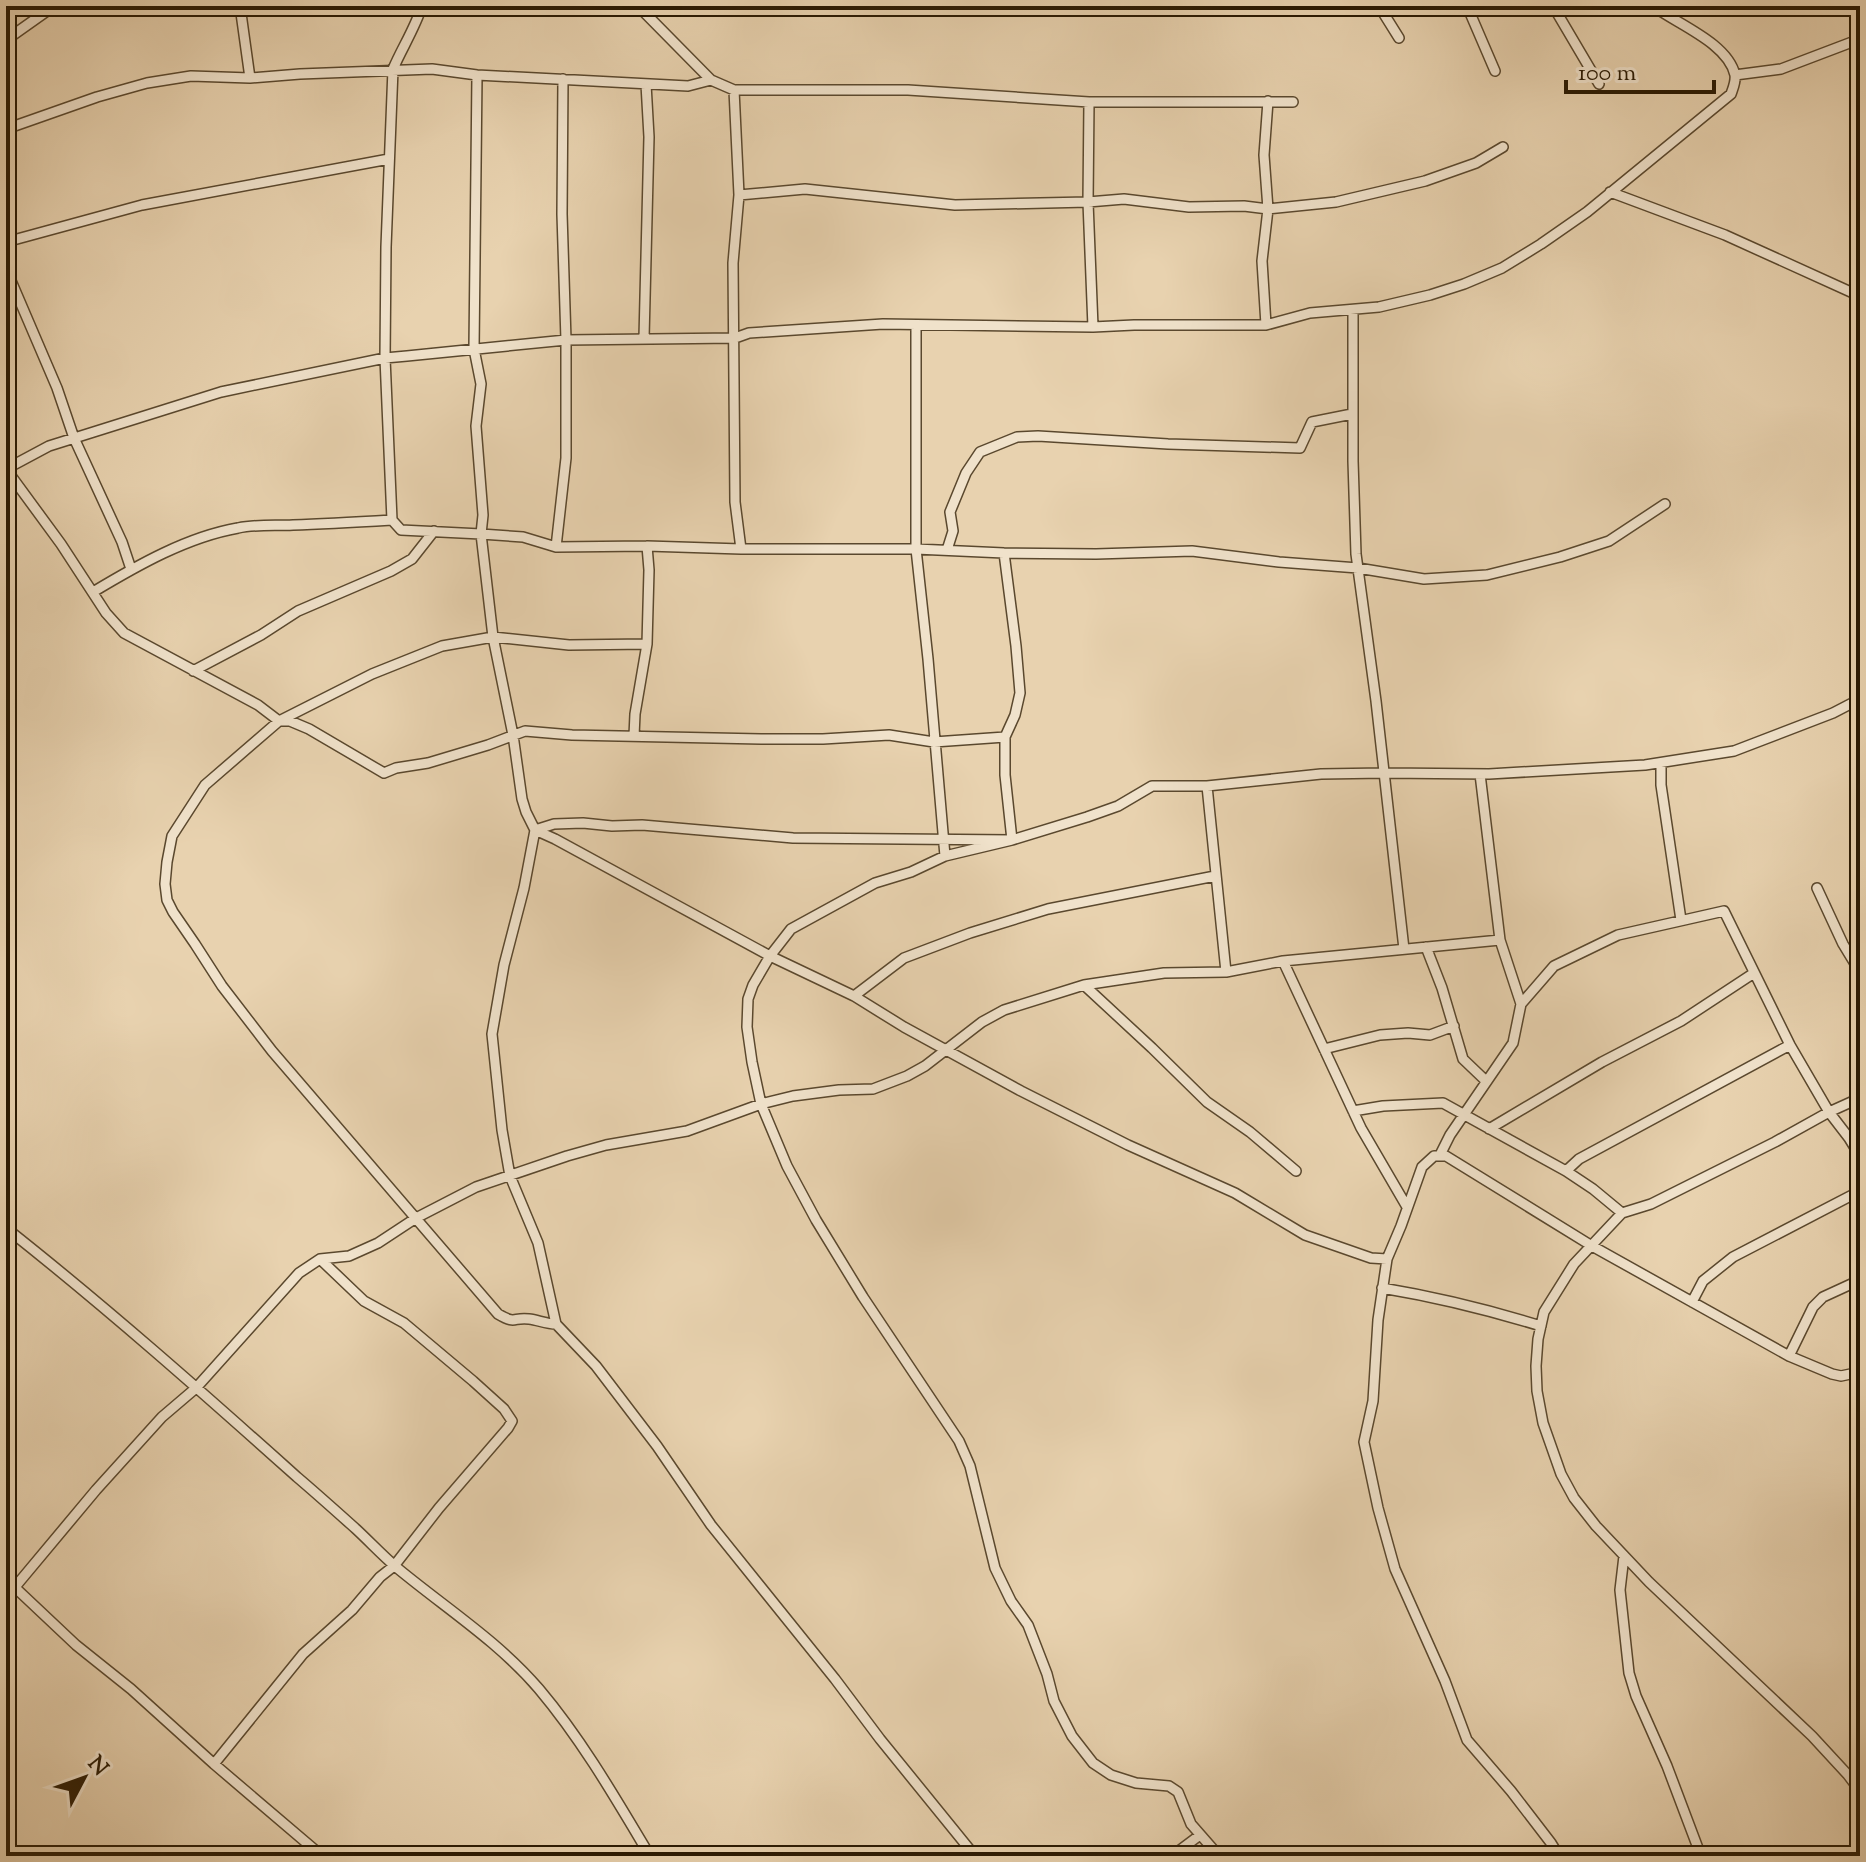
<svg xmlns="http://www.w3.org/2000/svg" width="1866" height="1862" viewBox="0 0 1866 1862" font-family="'Sorts Mill Goudy',serif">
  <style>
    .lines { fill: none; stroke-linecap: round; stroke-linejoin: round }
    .minor-casing { stroke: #5a482e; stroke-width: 12 }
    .minor { stroke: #f0e2cb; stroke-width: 9 }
  </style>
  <rect width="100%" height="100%" fill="#e8d2af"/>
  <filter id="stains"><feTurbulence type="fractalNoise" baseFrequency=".0025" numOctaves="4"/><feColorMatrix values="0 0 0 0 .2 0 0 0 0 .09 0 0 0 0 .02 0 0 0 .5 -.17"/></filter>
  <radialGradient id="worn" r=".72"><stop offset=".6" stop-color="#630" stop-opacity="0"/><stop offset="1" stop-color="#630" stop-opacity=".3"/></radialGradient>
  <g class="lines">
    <defs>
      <path id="minor" d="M240,6L250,78
        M422,6C415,28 402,48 393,69L386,247L385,358L392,520L401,530L481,534L493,637L513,735L522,799L526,812L535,830L555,839L770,956L854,996L904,1027L1021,1091L1128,1145L1235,1193L1305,1235L1371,1258L1387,1259L1401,1226L1422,1167L1434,1156H1446L1592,1246L1789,1356L1832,1374L1841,1376L1860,1372
        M638,6L711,80
        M1379,6L1399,38
        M1467,6L1495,71
        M1553,6L1599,84
        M6,40L54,6
        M477,75L474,349L481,384L476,426L483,515L481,534L523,537L556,547L647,546L741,549H916V325
        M1735,75L1781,69L1860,39
        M734,90L739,195L733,263L735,502L741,549
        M1089,102L1088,202L1093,327
        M6,129L97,97L147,83L191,76L250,78L300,74L432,69L477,75L688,86L711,80L734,90H908L1089,102H1293
        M1610,192L1725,235L1853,293L1860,305
        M739,195L805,189L955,205L1088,202L1124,199L1189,207L1244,206L1268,209L1336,202L1425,181L1476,163L1503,147
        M6,242L142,205L389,159
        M6,269L57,388L74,438L122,542L131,569
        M1353,310V461L1356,554L1376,701L1404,949
        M1266,325L1262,261L1268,209L1264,155L1268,101
        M644,338L649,137L646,84
        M6,469L49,446L221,392L385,358L407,356L566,340L735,338L749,333L883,324L1093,327L1134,325H1266L1310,313L1379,307L1430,295L1464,284L1502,268L1541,244L1587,212L1731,94C1733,88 1736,82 1735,75C1728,43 1677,24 1653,6
        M6,469L61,544L106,613L124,633L258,705L279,721H290L309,729L384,773L396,768L428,763L488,745L525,731L572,735L761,739H823L889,735L934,742L1005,737
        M556,547L566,458V340L562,214L563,79
        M947,550L953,531L950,512L966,473L980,452L1017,437L1038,436L1168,444L1300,448L1312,422L1352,414
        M93,592C138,565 187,537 238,528C257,524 275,526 293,525C326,524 359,522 392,520
        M193,671L261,635L298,611L391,571L412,559L434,531
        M634,736L635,714L647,644
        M1661,763V785L1681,920
        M1480,774L1500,940
        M1207,786L1226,972
        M945,856L928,659L916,549L1004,553L1096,554L1192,551L1279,562L1358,568L1424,579L1487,575L1560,557L1609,541L1665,504
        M1817,888L1843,944L1860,972
        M1426,947L1442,988L1463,1059L1486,1081
        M1283,961L1361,1128L1407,1207
        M1084,985L1152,1048L1207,1102L1250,1132L1296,1171
        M854,996L904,958L970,933L1048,909L1215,876
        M1324,1049L1380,1035L1408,1033L1430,1035L1454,1026
        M1860,1098L1829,1112L1775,1142L1651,1204L1622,1213L1574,1264L1544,1312L1538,1339L1536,1366L1537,1391L1543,1423L1561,1474L1574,1498L1596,1526L1649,1582L1812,1736L1848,1775L1860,1791
        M1353,1111L1383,1106L1443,1103L1566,1171L1593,1189L1622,1213
        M1489,1129L1602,1062L1681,1021L1754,973
        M1440,1155L1450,1135L1513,1043L1521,1004
        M1566,1171L1579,1159L1790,1045
        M6,1228C106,1307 202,1392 297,1477C317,1494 337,1512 356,1529C370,1542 382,1555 396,1567C444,1607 498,1641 539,1689C582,1740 616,1799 650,1856
        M1387,1259L1378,1320L1373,1401L1364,1442L1378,1508L1395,1569L1445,1681L1467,1740L1511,1791L1551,1843L1559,1856
        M1382,1288C1436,1297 1489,1310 1541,1326
        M1692,1302L1703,1281L1733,1257L1860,1191
        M556,1324C546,1324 538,1320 529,1319C512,1317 517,1325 498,1314L272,1051L222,986L195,944L173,912L167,900L165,884L167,862L172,836L205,785L279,721L372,674L442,646L493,637L569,645L647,644L649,570L647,546
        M1789,1356L1813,1307L1823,1297L1860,1280
        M1624,1556L1620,1590L1629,1673L1636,1696L1667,1766L1701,1856
        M6,1579L76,1645L131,1689L214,1764L303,1654L352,1610L380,1577L394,1566L439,1508L508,1428L512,1421L504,1409L473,1381L404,1323L364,1301L320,1259
        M15,1587L96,1490L162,1417L196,1388L299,1273L320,1259L349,1256L378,1243L416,1218L476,1187L567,1156L606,1145L687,1131L761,1104L793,1096L839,1090L873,1089L907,1076L925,1066L982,1022L1004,1010L1084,985L1164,973L1226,972L1283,961L1500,940L1521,1004L1554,966L1618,935L1724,911L1790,1045L1829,1112L1849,1138L1860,1156
        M214,1764L322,1856
        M975,1856L880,1739L835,1679L711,1525L657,1446L596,1366L556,1324L538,1243L510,1176L502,1130L492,1034L504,965L524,888L535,830L554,824L583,823L612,826L642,825L793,838L1012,840L1005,775V737L1015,715L1020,693L1016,646L1004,553
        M1172,1856L1200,1835
        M1219,1856L1191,1824L1178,1792L1169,1786L1136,1783L1111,1775L1093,1763L1072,1736L1054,1701L1047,1674L1028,1625L1011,1601L995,1568L970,1466L959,1441L863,1297L816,1220L787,1166L761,1104L752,1062L747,1027L748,999L753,985L770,956L791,929L875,883L911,872L945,856L1012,840L1087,817L1118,806L1152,786H1207L1321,774L1384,773L1489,774L1645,765L1734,751L1833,713L1860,699"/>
    </defs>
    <use href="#minor" class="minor-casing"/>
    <use href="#minor" class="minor"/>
  </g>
  <rect width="1866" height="1862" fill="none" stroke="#e8d2af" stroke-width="32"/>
  <rect x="8" y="8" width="1850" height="1846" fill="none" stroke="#2a1a03" stroke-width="4"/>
  <rect x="16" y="16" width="1834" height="1830" fill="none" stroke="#2a1a03" stroke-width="2"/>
  <g transform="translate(84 1778) rotate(49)" stroke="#f0e2cb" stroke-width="6" paint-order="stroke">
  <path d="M0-6L14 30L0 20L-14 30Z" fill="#2a1a03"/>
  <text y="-12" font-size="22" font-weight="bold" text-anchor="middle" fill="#2a1a03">N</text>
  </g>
  <path d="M1566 80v12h148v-12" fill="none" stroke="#2a1a03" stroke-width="4"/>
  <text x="1578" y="80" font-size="24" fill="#2a1a03" stroke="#f0e2cb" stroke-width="6" paint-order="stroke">100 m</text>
  <rect width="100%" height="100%" filter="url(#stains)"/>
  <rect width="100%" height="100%" fill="url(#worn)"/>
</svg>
